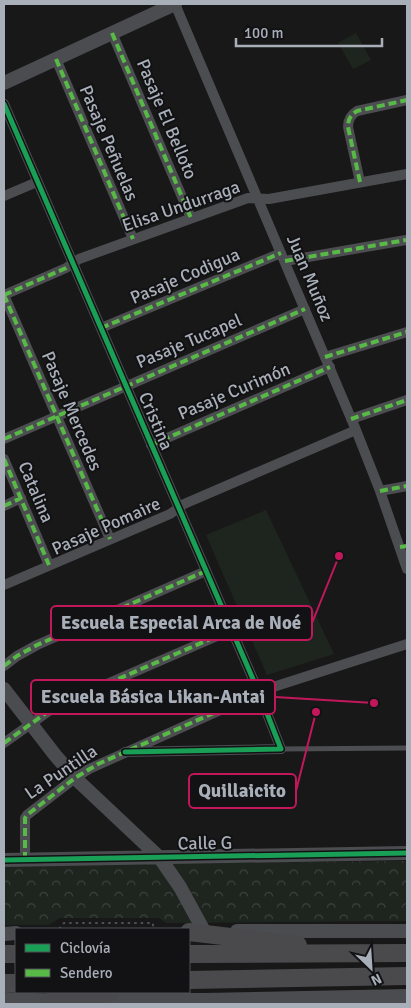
<svg xmlns="http://www.w3.org/2000/svg" width="411" height="1008" viewBox="0 0 411 1008" font-family="Signika,sans-serif">
  <style>
    .green { fill: #1e251e }
    .forest { fill: url(#forest-crowns) }
    .lines { fill: none; stroke-linecap: round; stroke-linejoin: round }
    .path { stroke: #4e4f53; stroke-width: 2; stroke-dasharray: 2.5 4; stroke-linecap: butt }
    .lane { stroke: #4c4d51; stroke-width: 5 }
    .street { stroke: #4c4d51; stroke-width: 10 }
    .secondary { stroke: #4b4c4f; stroke-width: 14 }
    .highway { stroke: #4a4a4d; stroke-width: 18 }
    .path-bridge { stroke: #4e4f53; stroke-width: 2; stroke-dasharray: 2.5 4; stroke-linecap: butt }
    .quiet { stroke: #58b947; stroke-width: 4; stroke-dasharray: 8 4; stroke-linecap: butt }
    .cycleway-casing { stroke: #121214; stroke-width: 8 }
    .cycleway { stroke: #1a9f57; stroke-width: 5 }
    .labels { text-anchor: middle; stroke-width: 4; stroke-linejoin: round; paint-order: stroke }
    .street-label { font-size: 18px; fill: #a9afb9; stroke: #121214 }
    .leader { fill: none; stroke: #c2185b; stroke-width: 2 }
    .callout-dot { fill: #c2185b; stroke: #121214; stroke-width: 2 }
    .callout { fill: #121214; stroke: #c2185b; stroke-width: 2 }
    .callout-label { font-size: 19px; text-anchor: middle; font-weight: bold; fill: #a9afb9 }
  </style>
  <defs>
    <pattern id="forest-crowns" width="20" height="18" patternUnits="userSpaceOnUse" patternTransform="scale(1.25)"><rect width="20" height="18" fill="#1e251e"/><path d="M2 6a3 3 0 1 1 6 0M12 15a3 3 0 1 1 6 0" fill="none" stroke="#3c423d"/></pattern>
  </defs>
  <rect width="100%" height="100%" fill="#181818"/>
  <path class="green" d="M356,33L371,60L353,69L338,43Z
    M266,510L334,654L267,675L206,535Z"/>
  <path class="forest" d="M407,861V921L166,923L159,918H60L48,925H4V863L146,864Z"/>
  <g class="lines">
    <path class="path" d="M59,929L64,923H153V929"/>
    <path class="lane" d="M281,749L407,748"/>
    <path class="street" d="M175,4L356,430L380,491L407,569
      M112,33L191,218
      M56,59L133,239
      M4,104L259,693L281,749L125,752
      M360,182L348,127C348,120 350,115 357,111L407,100
      M4,196L37,182
      M285,261L406,240
      M4,295L66,268L79,259L248,198L269,199L407,174
      M4,295L110,539
      M101,328L281,253
      M325,357L407,332
      M351,419L407,400
      M4,439L305,309
      M151,445L330,367
      M4,459L49,565
      M380,491L407,486
      M4,506L21,498
      M4,585L170,514L184,504L356,430
      M4,666L17,656L37,645L206,571
      M4,743L56,706L231,630
      M25,860V818L27,815L75,778L89,769L267,689L407,644"/>
    <path class="secondary" d="M4,83L175,4
      M4,689L55,755L75,778L160,858L180,887L204,931
      M4,860L407,853
      M237,931H407
      M4,934L16,933
      M4,999L58,1001
      M94,1000H204L407,996"/>
    <path class="highway" d="M189,932L298,945
      M4,954H16
      M189,954L407,953
      M189,980L407,976
      M4,983H16
      M49,1002L110,992"/>
    <path class="path-bridge" d="M4,1002L16,986"/>
    <path class="quiet" d="M112,33L191,218
      M56,59L133,239
      M360,182L348,127C348,120 350,115 357,111L407,100
      M285,261L406,240
      M4,295L110,539
      M4,295L66,268L73,263
      M101,328L281,253
      M325,357L407,332
      M351,419L407,400
      M4,439L305,309
      M151,445L330,367
      M4,459L49,565
      M380,491L407,486
      M4,506L21,498
      M400,547L407,546
      M4,666L17,656L37,645L206,571
      M4,743L56,706L231,630
      M25,860V818L27,815L75,778L98,764L259,693"/>
    <defs>
      <path id="cycleway" d="M4,104L259,693L281,749L125,752
        M4,860L407,853"/>
    </defs>
    <use href="#cycleway" class="cycleway-casing"/>
    <use href="#cycleway" class="cycleway"/>
  </g>
  <g class="labels">
    <g class="street-label">
      <text transform="translate(167 119) rotate(67)" y="6">Pasaje El Belloto</text>
      <text transform="translate(109 143) rotate(67)" y="6">Pasaje Peñuelas</text>
      <text transform="translate(181 206) rotate(-19)" y="6">Elisa Undurraga</text>
      <text transform="translate(185 276) rotate(-23)" y="6">Pasaje Codigua</text>
      <text transform="translate(310 278) rotate(67)" y="6">Juan Muñoz</text>
      <text transform="translate(189 341) rotate(-23)" y="6">Pasaje Tucapel</text>
      <text transform="translate(234 391) rotate(-23)" y="6">Pasaje Curimón</text>
      <text transform="translate(72 411) rotate(67)" y="6">Pasaje Mercedes</text>
      <text transform="translate(156 421) rotate(67)" y="6">Cristina</text>
      <text transform="translate(36 492) rotate(67)" y="6">Catalina</text>
      <text transform="translate(106 526) rotate(-24)" y="6">Pasaje Pomaire</text>
      <text transform="translate(61 772) rotate(-34)" y="6">La Puntilla</text>
      <text transform="translate(205 843) rotate(-1)" y="6">Calle G</text>
    </g>
  </g>
  <path class="leader" d="M339 556L312 623M374 703L275 697M316 712L296 791"/>
  <g class="callout-dot">
    <circle cx="339" cy="556" r="5"/>
    <circle cx="374" cy="703" r="5"/>
    <circle cx="316" cy="712" r="5"/>
  </g>
  <g class="callout">
    <rect x="51" y="606" width="261" height="34" rx="5"/>
    <rect x="31" y="680" width="244" height="34" rx="5"/>
    <rect x="189" y="774" width="107" height="34" rx="5"/>
  </g>
  <g class="callout-label">
    <text x="181" y="629">Escuela Especial Arca de Noé</text>
    <text x="153" y="703">Escuela Básica Likan-Antai</text>
    <text x="242" y="797">Quillaicito</text>
  </g>
  <rect width="411" height="1008" fill="none" stroke="#a9afb9" stroke-width="10"/>
  <rect x="15" y="928" width="175" height="65" fill="#121214" stroke="#4e5156"/>
  <rect x="25" y="944" width="25" height="8" fill="#1a9f57" stroke="#4e5156"/>
  <text x="60" y="953" font-size="15" fill="#a9afb9">Ciclovía</text>
  <rect x="25" y="969" width="25" height="8" fill="#58b947" stroke="#4e5156"/>
  <text x="60" y="978" font-size="15" fill="#a9afb9">Sendero</text>
  <g transform="translate(371 968) rotate(155)" stroke="#121214" stroke-width="4" paint-order="stroke">
  <path d="M0-4L9 19L0 12L-9 19Z" fill="#a9afb9"/>
  <text y="-8" font-size="14" font-weight="bold" text-anchor="middle" fill="#a9afb9">N</text>
  </g>
  <path d="M236 38v8h146v-8" fill="none" stroke="#a9afb9" stroke-width="2.5"/>
  <text x="244" y="38" font-size="15" fill="#a9afb9" stroke="#121214" stroke-width="4" paint-order="stroke">100 m</text>
</svg>
